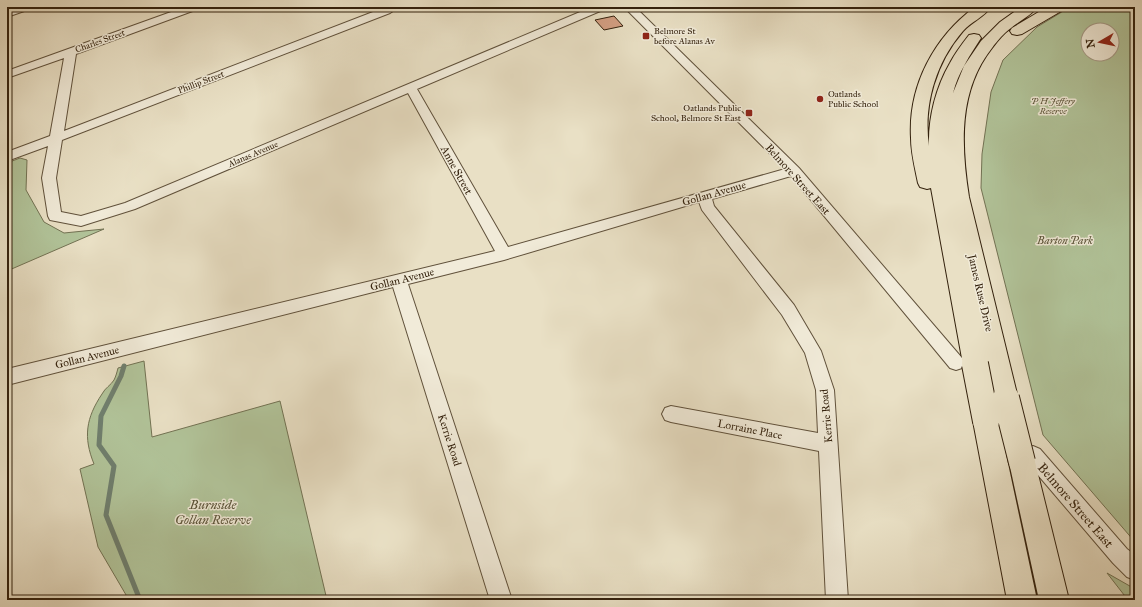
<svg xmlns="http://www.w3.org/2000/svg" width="1142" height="607" viewBox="0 0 1142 607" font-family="'IM FELL Great Primer',serif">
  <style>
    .green { fill: #b1c399; stroke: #727253; fill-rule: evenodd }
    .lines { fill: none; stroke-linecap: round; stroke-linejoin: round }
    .stream { stroke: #707f6e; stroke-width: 5 }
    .building { fill: #d39f83; stroke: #33210d }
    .minor-casing { stroke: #60513b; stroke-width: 2 }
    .highway-casing { stroke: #33210d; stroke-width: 2 }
    .minor { fill: #f1ebd9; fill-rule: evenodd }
    .highway { fill: #e9e0c5; fill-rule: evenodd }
    .highway-bridge-casing { stroke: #33210d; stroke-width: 28; stroke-linecap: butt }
    .highway-bridge { stroke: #e9e0c5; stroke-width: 26 }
    .poi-dot { fill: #8f2418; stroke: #f1ebd9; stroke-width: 1.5 }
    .labels { text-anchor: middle; stroke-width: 3; stroke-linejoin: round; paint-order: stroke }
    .far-poi-label { font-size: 9px; fill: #33210d; stroke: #f1ebd9; text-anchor: start }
    .far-street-label { font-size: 9px; fill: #33210d; stroke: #f1ebd9 }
    .far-park-label { font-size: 9px; font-style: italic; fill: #595237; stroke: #f1ebd9 }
    .street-label { font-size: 11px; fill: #33210d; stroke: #f1ebd9 }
    .park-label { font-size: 11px; font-style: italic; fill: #595237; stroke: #f1ebd9 }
    .near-park-label { font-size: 13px; font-style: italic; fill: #595237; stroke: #f1ebd9 }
    .near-street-label { font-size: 13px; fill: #33210d; stroke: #f1ebd9 }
  </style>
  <rect width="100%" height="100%" fill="#e9e0c5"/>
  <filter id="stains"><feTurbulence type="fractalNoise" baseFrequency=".005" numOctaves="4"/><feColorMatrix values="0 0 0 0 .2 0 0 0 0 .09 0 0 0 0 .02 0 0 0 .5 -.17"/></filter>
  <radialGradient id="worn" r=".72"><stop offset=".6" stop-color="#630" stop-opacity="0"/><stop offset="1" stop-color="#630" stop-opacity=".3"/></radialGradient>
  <path class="green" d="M1070,7H1135V542L1043,435L981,188L982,154L991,92L1003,60L1037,27ZM1088,30H1112V54H1088Z
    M20,158L27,160L26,190L44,222L64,233L104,229L7,271V163Z
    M144,361L152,437L280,401L327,600H129L98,547L80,469L94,464C83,437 86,418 102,394C105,388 111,385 114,380C116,376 117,372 118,368Z
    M1107,573L1135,589V600H1128Z"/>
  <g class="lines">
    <path class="stream" d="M124,366L121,376L101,416L99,445L114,466L106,515L140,600"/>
  </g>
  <path class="building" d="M614,16L623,26L604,30L595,20Z"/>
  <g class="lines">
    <defs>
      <path id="minor" d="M17,7H31L30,9L7,17V11Z
        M185,7H199L198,9L76,54L64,131L386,7H399L390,13L62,140L56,178L61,212L81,216L125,203L592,7H606L605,9L417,89L508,247L785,169L624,7H635L799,168L962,358L965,363L962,368L956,370L950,368L791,176L712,199L714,206L794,305L821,351L834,390L848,600H826L819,451L671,422L665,420L662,414L665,408L671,406L818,433L816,390L805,353L782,315L702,210L699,202L504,260L408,284L512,600H490L393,287L7,385V369L495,251L408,93L135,209L81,226L50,220L48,216L42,178L48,146L7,161V152L50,136L64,58L7,78V71Z
        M1033,446L1040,449L1127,549L1135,555V580L1127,577L1113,563L1026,461L1023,455L1026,449Z"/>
      <path id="highway" d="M975,7H991C984,17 971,22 963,31C936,62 923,105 929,146C928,118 936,87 950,63C955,53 962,44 969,35L974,34L979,35L981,38C970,55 958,73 953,93L964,66L981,41L1000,22L1021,7H1037C1031,16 1019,21 1011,28C1004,33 997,41 992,48C958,91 961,146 969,197L1018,398L1015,406L1006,409L997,406L994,398L986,365L983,371L975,374L967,371L963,364L931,188L927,189L920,187L918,183C915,168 911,153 911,138C908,86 934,37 975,7Z
        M1047,7H1065L1063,10L1022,34L1017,35L1012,34L1010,31L1012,28Z
        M986,410L995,413L999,421L1037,600H1007L973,421L977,413Z
        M1022,450L1031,453L1035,462L1069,600H1039L1009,462L1013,453Z"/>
    </defs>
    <use href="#minor" class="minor-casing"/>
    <use href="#highway" class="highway-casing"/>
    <use href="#minor" class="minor"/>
    <use href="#highway" class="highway"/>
    <defs>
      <path id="highway-bridge" d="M975,364L986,421
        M1006,398L1022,462"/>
    </defs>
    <use href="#highway-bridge" class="highway-bridge-casing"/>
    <use href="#highway-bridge" class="highway-bridge"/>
  </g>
  <g class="poi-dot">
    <rect x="642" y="32" width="8" height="8" rx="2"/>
    <circle cx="820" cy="99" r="4"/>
    <rect x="745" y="109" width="8" height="8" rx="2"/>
  </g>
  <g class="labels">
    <g class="far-poi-label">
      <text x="654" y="34">Belmore St<tspan x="654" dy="10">before Alanas Av</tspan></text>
      <text x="828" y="97">Oatlands<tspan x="828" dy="10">Public School</tspan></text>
      <text x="741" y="111" text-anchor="end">Oatlands Public<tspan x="741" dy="10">School, Belmore St East</tspan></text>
    </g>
    <g class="far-street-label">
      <text transform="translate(100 41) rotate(-20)" y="3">Charles Street</text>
      <text transform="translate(201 82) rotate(-21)" y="3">Phillip Street</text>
      <text transform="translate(253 154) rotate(-23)" y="3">Alanas Avenue</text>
    </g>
    <g class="far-park-label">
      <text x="1053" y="104">P H Jeffery<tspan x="1053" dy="10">Reserve</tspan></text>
    </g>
    <g class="street-label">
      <text transform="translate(457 170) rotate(61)" y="4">Anne Street</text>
      <text transform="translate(798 179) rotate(48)" y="4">Belmore Street East</text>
      <text transform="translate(714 193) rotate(-16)" y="4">Gollan Avenue</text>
      <text transform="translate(402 279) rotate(-14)" y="4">Gollan Avenue</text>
      <text transform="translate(981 293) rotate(77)" y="4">James Ruse Drive</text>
      <text transform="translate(87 357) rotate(-14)" y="4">Gollan Avenue</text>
      <text transform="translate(826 416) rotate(-95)" y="4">Kerrie Road</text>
      <text transform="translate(750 429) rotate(11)" y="4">Lorraine Place</text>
      <text transform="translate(450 440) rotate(72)" y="4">Kerrie Road</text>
    </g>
    <g class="park-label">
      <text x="1065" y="244">Barton Park</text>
    </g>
    <g class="near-park-label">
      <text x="213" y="509">Burnside<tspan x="213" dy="15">Gollan Reserve</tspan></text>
    </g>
    <g class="near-street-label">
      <text transform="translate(1076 505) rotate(49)" y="5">Belmore Street East</text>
    </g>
  </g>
  <rect width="1142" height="607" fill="none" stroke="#e9e0c5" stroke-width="24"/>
  <rect x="8" y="8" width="1126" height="591" fill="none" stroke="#33210d" stroke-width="2"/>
  <rect x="12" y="12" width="1118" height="583" fill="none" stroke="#33210d"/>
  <g transform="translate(1100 42) rotate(261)"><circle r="19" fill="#f1ebd9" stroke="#a59a87"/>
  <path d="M0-3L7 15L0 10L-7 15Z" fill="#8f2418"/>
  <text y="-6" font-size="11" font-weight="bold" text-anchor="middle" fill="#33210d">N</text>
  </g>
  <rect width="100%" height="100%" filter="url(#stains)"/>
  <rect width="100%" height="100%" fill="url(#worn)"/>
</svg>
